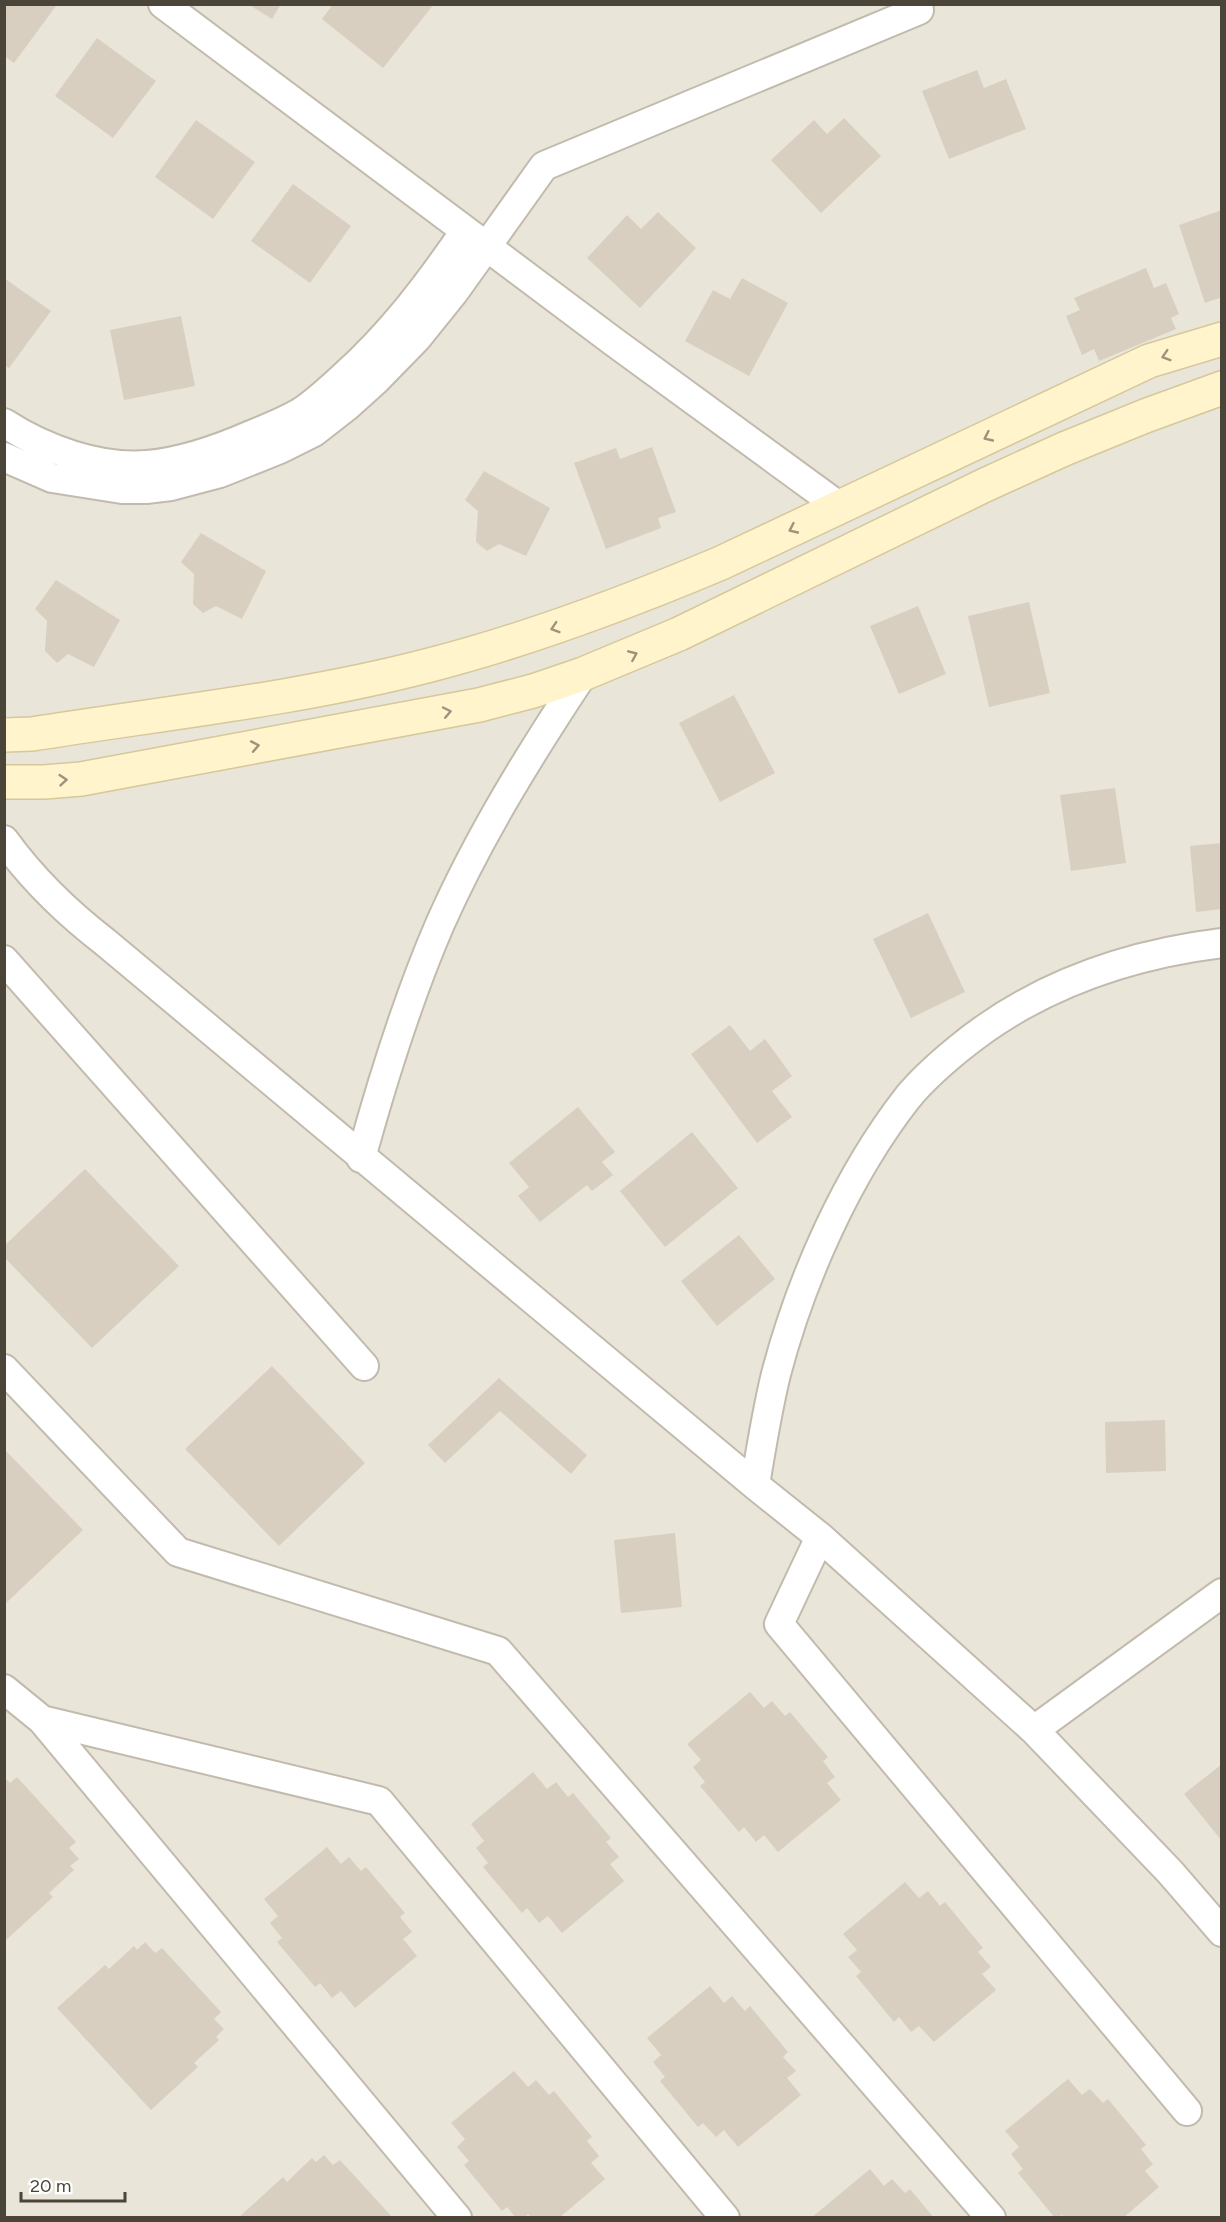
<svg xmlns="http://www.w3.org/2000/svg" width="1226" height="2222" viewBox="0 0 1226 2222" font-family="Figtree,sans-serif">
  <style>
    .residential { fill: #eae5d9 }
    .building { fill: #d8cfc0 }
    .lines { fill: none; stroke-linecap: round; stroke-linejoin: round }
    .street-casing { stroke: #c2bbad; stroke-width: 32 }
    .secondary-casing { stroke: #d5c89b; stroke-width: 36 }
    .street { stroke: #fff; stroke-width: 28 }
    .secondary { stroke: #fff4cc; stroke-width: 33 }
    .oneway { stroke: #9b937b }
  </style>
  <rect width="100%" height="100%" fill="#f6f3eb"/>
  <path class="residential" d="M5,5H1221V2217H5Z"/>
  <path class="building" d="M4,4L56,6L14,63L4,56Z
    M248,4H281L272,19Z
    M333,4H434L383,68L322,19Z
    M97,38L156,81L113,138L55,96Z
    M977,70L984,88L1006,79L1026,129L949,159L922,91Z
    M844,118L881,156L821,213L771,160L814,120L827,134Z
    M196,120L255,162L213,219L155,177Z
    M293,184L351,226L310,283L251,241Z
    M1222,210V297L1205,303L1179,225Z
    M658,212L696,248L640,308L587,258L627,215L641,229Z
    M1146,268L1154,288L1166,283L1179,314L1171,318L1176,329L1099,361L1094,349L1082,355L1066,316L1080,310L1074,298Z
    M4,278L51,311L9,368L4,365Z
    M742,278L788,303L749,376L685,341L713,290L730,299Z
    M181,316L195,386L124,400L110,330Z
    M652,447L676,512L658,518L661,528L606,549L574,463L616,448L620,459Z
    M484,471L550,508L526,556L499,544L487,551L476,542L478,511L465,500Z
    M201,533L266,571L242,619L216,606L203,613L193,604L194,574L181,562Z
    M56,580L120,620L94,667L68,654L57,663L45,651L47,621L35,609Z
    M1029,602L1050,693L989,707L968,616Z
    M918,606L946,674L899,694L870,626Z
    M734,695L775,773L720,802L679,723Z
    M1115,788L1126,863L1071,871L1060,795Z
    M1222,843V909L1196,912L1190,846Z
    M928,913L965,992L911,1018L873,939Z
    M730,1025L750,1051L765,1039L792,1076L772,1091L792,1117L757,1143L691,1054Z
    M578,1107L615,1152L602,1162L613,1175L592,1191L587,1185L540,1222L518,1196L529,1187L509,1163Z
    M692,1132L738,1188L665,1247L620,1191Z
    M85,1169L179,1266L92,1348L4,1257V1246Z
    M739,1235L775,1279L717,1326L681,1281Z
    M272,1366L365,1463L279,1546L185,1449Z
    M499,1378L587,1455L571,1474L500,1411L445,1463L428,1445Z
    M1165,1420L1166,1471L1106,1473L1105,1422Z
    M4,1449L83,1530L4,1605Z
    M675,1533L682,1607L621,1613L614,1540Z
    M750,1692L764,1708L772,1701L785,1716L790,1712L828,1757L823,1761L835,1777L827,1783L841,1800L778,1852L764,1835L756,1842L744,1827L739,1832L700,1786L705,1782L693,1767L701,1760L687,1744Z
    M1222,1764V1841L1184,1794Z
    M533,1772L547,1789L556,1782L568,1797L573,1793L611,1838L606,1842L619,1857L610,1864L624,1881L562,1933L548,1916L539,1923L527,1908L522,1913L483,1867L488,1863L476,1848L484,1841L471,1824Z
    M17,1777L76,1842L69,1848L79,1859L70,1866L74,1870L49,1893L53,1897L6,1940L5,1778L10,1783Z
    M327,1847L341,1864L349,1857L361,1871L366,1867L405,1913L400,1917L412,1932L403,1939L417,1956L355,2008L341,1991L332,1998L320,1983L315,1987L277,1942L282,1938L270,1923L278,1916L264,1899Z
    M905,1882L919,1898L928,1891L940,1906L945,1902L983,1948L978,1952L991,1967L982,1974L996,1990L934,2042L919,2026L911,2032L899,2017L894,2022L856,1976L861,1972L848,1957L857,1950L843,1934Z
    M145,1942L155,1953L162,1948L221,2012L214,2019L224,2029L216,2037L219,2040L194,2063L198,2067L151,2110L57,2008L105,1965L109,1969L134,1946L137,1950Z
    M710,1986L724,2003L732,1996L745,2011L750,2006L788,2052L783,2057L796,2071L787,2078L801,2095L738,2147L724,2130L716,2137L703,2123L698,2127L660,2081L665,2077L653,2062L661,2055L647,2038Z
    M514,2071L528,2087L536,2080L549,2095L554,2091L592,2137L587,2141L599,2156L591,2163L605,2179L559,2218H531L528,2214L525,2218H516L507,2207L502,2211L464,2165L469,2161L457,2147L465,2139L451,2123Z
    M1068,2079L1082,2095L1090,2089L1103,2103L1108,2099L1146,2145L1141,2149L1153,2164L1145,2171L1159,2187L1123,2218H1064L1062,2215L1055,2218L1018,2173L1023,2169L1011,2154L1019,2147L1005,2131Z
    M324,2155L333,2165L340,2160L393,2218H238L283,2177L287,2182L312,2158L316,2162Z
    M870,2169L884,2186L892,2179L905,2193L910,2189L934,2218H811Z"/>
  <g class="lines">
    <defs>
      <path id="street" d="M163,4L614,342L840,507
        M4,423C44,449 99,469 147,465C182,462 219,449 251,435C268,428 286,421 301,412C316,402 330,389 343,377C391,334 429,284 465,231
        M4,457L52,478L122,489H146L171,486L220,473L280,449L314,432L346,407L376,380L417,338L454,292L544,166L919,10L916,4
        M4,840C33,880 66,912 105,942L755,1485L820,1537L1034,1730L1170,1872L1222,1932
        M4,960L364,1366
        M361,1158C383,1078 407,1000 440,924C479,836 530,754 583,674
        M4,1369L178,1552L498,1651L991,2218
        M755,1485C761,1448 767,1411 776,1374C801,1279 847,1175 908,1097C922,1080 940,1064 957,1050C1033,987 1124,955 1222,943
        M820,1537L779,1624L1187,2111
        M4,1689L42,1720L379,1801L725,2218
        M42,1720L457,2218
        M1034,1730L1222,1593"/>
      <path id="secondary" d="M4,735L32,734C165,713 300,699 430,665C531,639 626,603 721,563L1149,361L1222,339
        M4,782H44L81,779L479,705L533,691L583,674L679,634L985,485L1064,449L1145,416L1222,388"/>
    </defs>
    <use href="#street" class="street-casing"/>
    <use href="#secondary" class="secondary-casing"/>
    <use href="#street" class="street"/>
    <use href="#secondary" class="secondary"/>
  </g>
  <defs><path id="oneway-chevron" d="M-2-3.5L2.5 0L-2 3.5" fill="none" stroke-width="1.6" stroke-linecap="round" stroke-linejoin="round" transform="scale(1.5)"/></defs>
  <g class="oneway">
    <use href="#oneway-chevron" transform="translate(1166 356) rotate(163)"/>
    <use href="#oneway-chevron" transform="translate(988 437) rotate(155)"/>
    <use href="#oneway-chevron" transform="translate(793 529) rotate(155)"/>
    <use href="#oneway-chevron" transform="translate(555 628) rotate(162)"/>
    <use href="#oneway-chevron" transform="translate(633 655) rotate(-23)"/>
    <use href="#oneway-chevron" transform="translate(447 712) rotate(-12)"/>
    <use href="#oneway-chevron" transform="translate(255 746) rotate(-11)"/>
    <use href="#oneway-chevron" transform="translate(63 780) rotate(-5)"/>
  </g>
  <rect width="1226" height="2222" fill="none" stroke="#4a4439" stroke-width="12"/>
  <path d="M21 2192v9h104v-9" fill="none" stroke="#4a4439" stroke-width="3"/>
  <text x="30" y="2192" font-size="18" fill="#4a4439" stroke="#ffffff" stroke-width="4.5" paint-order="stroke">20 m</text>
</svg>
